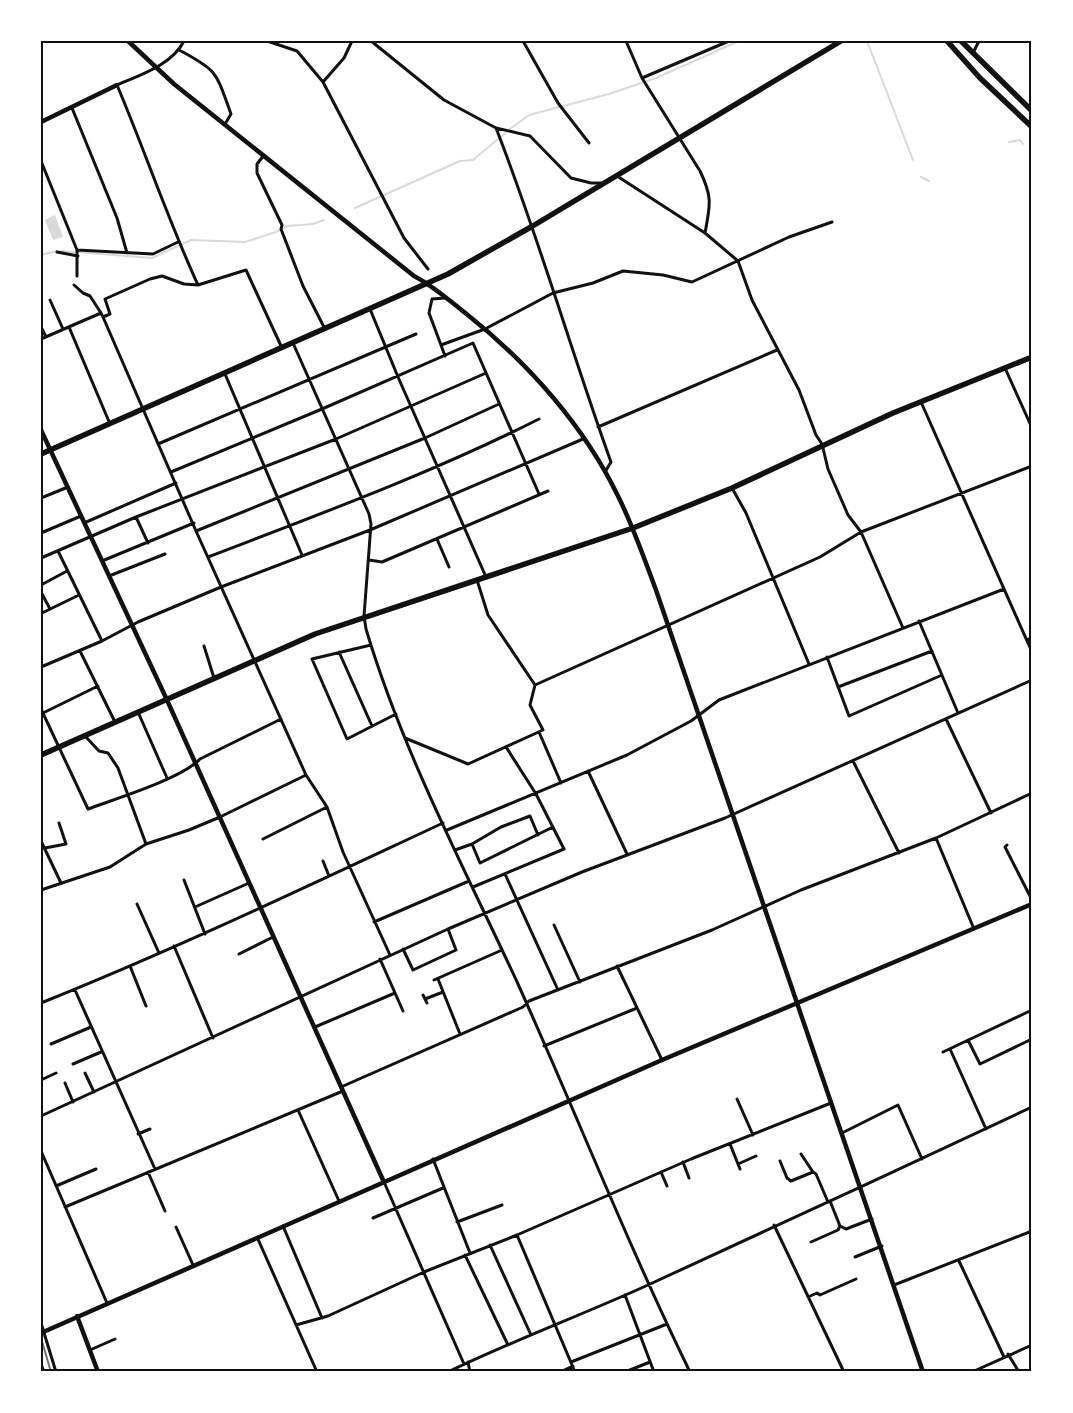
<svg xmlns="http://www.w3.org/2000/svg" width="1073" height="1413" viewBox="0 0 1073 1413" font-family="'PT Sans',sans-serif">
  <style>
    .water { fill: #d9d9d9 }
    .lines { fill: none; stroke-linecap: round; stroke-linejoin: round }
    .stream { stroke: #d9d9d9; stroke-width: 2 }
    .minor { stroke: #111; stroke-width: 3 }
    .tertiary { stroke: #111; stroke-width: 4.5 }
    .primary { stroke: #111; stroke-width: 5.5 }
    .trunk { stroke: #111; stroke-width: 5.5 }
    .rail { stroke: #707070; stroke-width: 2 }
    .neatline { fill: none; stroke: #111; stroke-width: 2 }
  </style>
  <rect width="100%" height="100%" fill="#fff"/>
  <path class="water" d="M55,215L63,237L53,240L45,220Z"/>
  <g class="lines">
    <path class="stream" d="M867,41L913,160
      M510,129L529,115L609,94L656,78L739,41
      M501,137L506,133
      M1009,142L1020,140L1023,144
      M921,177L929,181
      M355,208L460,161L473,160L498,139
      M62,251L152,258L191,240L245,242L276,232L287,226L313,224L324,220
      M41,255L57,251"/>
    <path class="minor" d="M184,41C172,65 140,75 117,85C145,151 168,220 198,285
      M267,41L297,51L323,82L404,238L428,269
      M371,41L444,100L496,128L530,136L571,178L591,183H601
      M523,41L558,103L589,143
      M626,41L642,78L700,171C713,198 710,205 705,233
      M179,50C219,71 216,73 231,114L225,124
      M973,53L979,41
      M642,78L729,41
      M323,82L344,58L352,41
      M72,108L117,218L127,253
      M496,128C539,238 571,351 611,462L605,472
      M264,155L257,164V173L282,225L281,229L303,286L325,329
      M41,161L77,250V276
      M617,176L705,233L738,261L752,300L799,390L816,435L822,444L828,469L848,515L861,532L903,628
      M77,250L153,254L178,242
      M57,252L78,256
      M74,285L83,293L90,296L101,313
      M445,298L432,299L429,313L441,345L485,329L553,293L593,283L623,271L663,275L692,282L789,237L832,222
      M50,300L63,329
      M370,309L398,377L486,577
      M41,327L46,337
      M69,327L110,424
      M41,339L101,313L103,317
      M293,343L369,514L371,524L364,616L366,629C403,753 464,867 518,984C576,1113 628,1245 690,1372
      M441,345L445,356
      M282,348L246,270L198,285L184,284L162,276L150,279L105,299L110,314L103,317L196,531L306,775L327,807L343,852L390,955
      M1005,368L1032,428
      M225,374L302,555
      M921,402L1032,652
      M598,427L777,350
      M158,444L416,334
      M171,472L322,409L473,343L539,494
      M732,488L746,513L809,664
      M41,498L68,487
      M136,517L148,543
      M84,523L176,483
      M196,531L425,438L499,404
      M41,533L81,516
      M437,539L449,567
      M58,551L102,641
      M208,557C320,514 432,473 539,419
      M41,558L136,517L336,439L486,373
      M369,560L382,562L548,491
      M102,561L194,523
      M109,576L165,554
      M477,580L488,615L535,685L820,557L861,532L1032,466
      M41,585L67,571
      M41,592L50,609
      M42,613L79,595
      M919,621L958,713
      M1027,640L1032,638
      M371,645L312,659L347,739L396,714
      M204,646L214,678
      M80,651L115,722
      M339,652L372,726
      M827,657L849,716L942,675
      M41,667L102,641L138,622L221,587L370,530L583,439
      M838,687L932,651
      M41,709L88,809C115,799 181,779 200,759L281,719
      M138,712L167,778
      M43,713L98,686
      M946,719L991,813
      M539,732L561,783
      M85,736L99,751L108,753L118,768L146,844
      M405,738L468,764L543,730L530,705L535,685
      M853,761L899,853
      M588,771L627,854
      M447,830L627,755L691,721L719,700L1004,589
      M936,838L974,929
      M263,839L327,807
      M41,841L61,883
      M472,844L501,827L530,816L538,835
      M1007,845L1005,847L1032,900
      M45,848L66,844L59,823
      M455,850L472,844L480,863L553,827
      M323,861L329,876
      M505,874L558,990
      M184,880L205,934
      M473,887L564,849L536,794L506,747
      M41,890L110,867L146,844L189,830L220,817L306,775
      M137,904L159,953
      M195,907L249,883
      M374,922L469,881
      M554,925L580,982
      M174,946L213,1038
      M403,949L413,970L456,950L448,929
      M239,954L273,937
      M380,959L403,1011
      M130,966L146,1006
      M617,966L662,1060
      M438,979L460,1034
      M434,980L502,950
      M75,990L155,1169
      M423,995L427,1003
      M425,999L443,992
      M41,1003C178,948 310,885 443,823
      M315,1027L395,993
      M968,1040L980,1064L1032,1039
      M51,1044L91,1027
      M544,1046L637,1008
      M950,1049L986,1129
      M943,1052L1032,1010
      M73,1064L101,1052
      M85,1073L94,1092
      M41,1080L56,1073
      M65,1083L73,1102
      M341,1087L523,1007L529,1001L712,930L801,890L936,838L1032,793
      M737,1099L753,1135
      M298,1110L339,1201
      M41,1116L448,929L582,872L725,818L1032,680
      M842,1133L898,1105L922,1159
      M138,1134L150,1129
      M730,1144L740,1169
      M41,1151L107,1303
      M801,1154L813,1172
      M433,1159L470,1253
      M780,1161L787,1178L791,1181L813,1172L816,1174L828,1202
      M683,1162L689,1178
      M738,1164L756,1156
      M148,1172L165,1211
      M661,1172L667,1186
      M384,1182L464,1364
      M56,1186L96,1169
      M830,1201L840,1226
      M65,1207L343,1091
      M373,1218L443,1188
      M457,1222L502,1205
      M774,1225L844,1372
      M283,1226L322,1318
      M176,1227L193,1265
      M517,1235L691,1159L831,1103
      M257,1237L317,1372
      M811,1242L838,1230L840,1226L846,1229L872,1219
      M490,1245L531,1335
      M465,1255L508,1345
      M855,1257L882,1246
      M959,1261L1004,1357
      M894,1285L1032,1231
      M625,1295L654,1372
      M808,1297L817,1293L820,1295L856,1279
      M41,1323L56,1372
      M296,1325L328,1316L424,1272L517,1235L575,1372
      M90,1350L115,1339
      M1008,1354L1019,1372
      M468,1362L470,1372
      M571,1362L667,1324
      M41,1364L44,1372
      M448,1372C514,1340 582,1315 648,1285C777,1226 904,1167 1032,1107
      M560,1372L573,1366
      M625,1372L650,1362
      M972,1372L1032,1345"/>
    <path class="tertiary" d="M128,41L174,84L414,276C435,287 451,302 469,316C529,364 584,426 618,496C633,526 644,558 656,590L923,1372
      M41,122L117,85
      M41,430L167,700L383,1180
      M77,1316L98,1372
      M41,1333L662,1060L1032,904"/>
    <path class="primary" d="M41,454L448,274L531,227L841,41
      M41,755L315,634L633,528L732,488L893,413L1032,357"/>
    <path class="trunk" d="M947,41L980,78L1032,127
      M961,41L1032,111"/>
    <path class="rail" d="M41,1338L51,1372"/>
  </g>
  <rect width="1073" height="1413" fill="none" stroke="#ffffff" stroke-width="85"/>
  <rect x="42" y="42" width="988" height="1328" class="neatline"/>
</svg>
